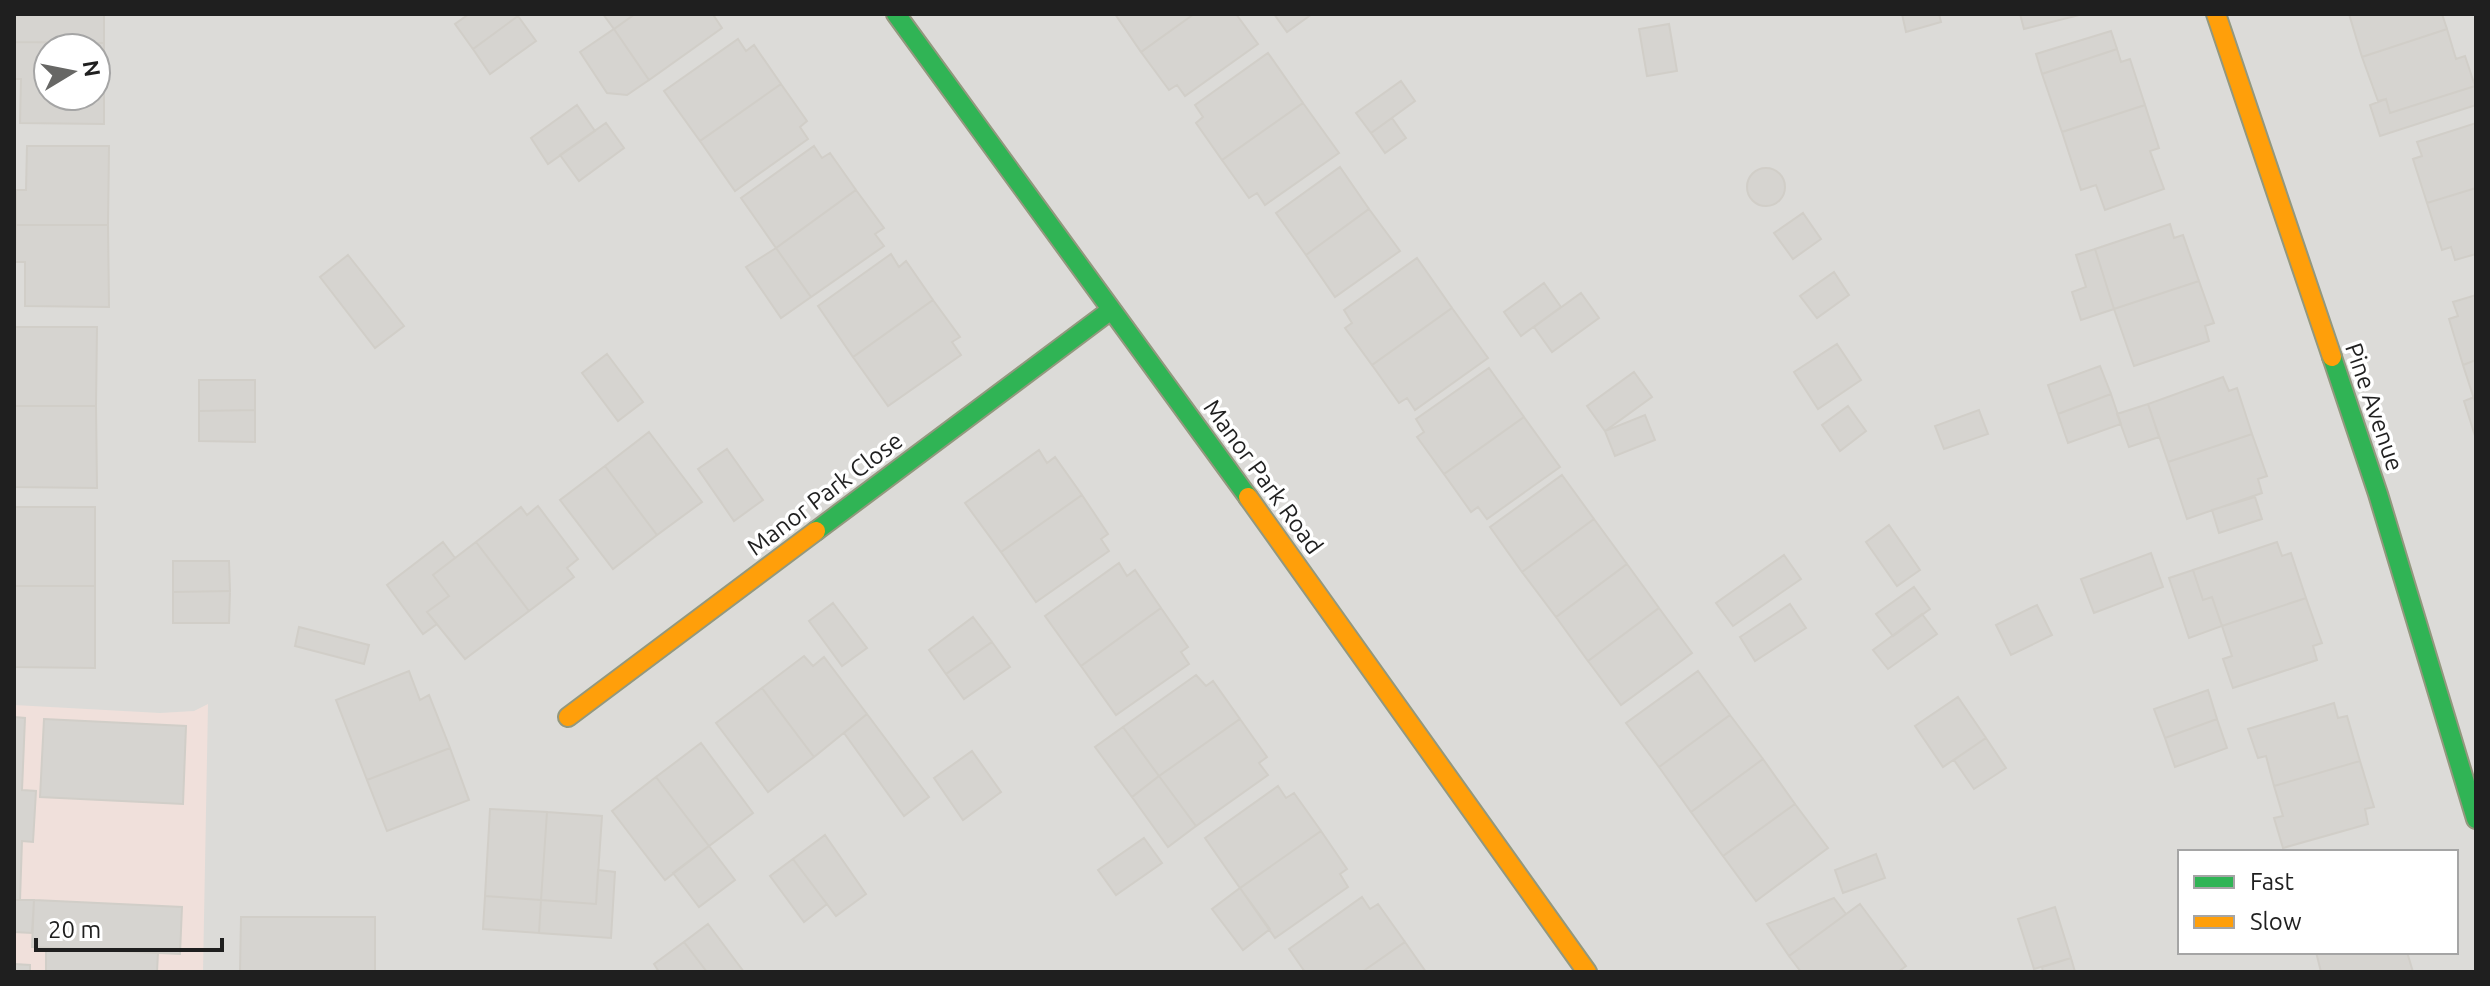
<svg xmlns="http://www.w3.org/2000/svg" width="2490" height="986" viewBox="0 0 2490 986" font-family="Ubuntu,sans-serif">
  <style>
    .residential { fill: #dcdbd8; fill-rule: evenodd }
    .commercial { fill: #f0e0db }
    .building { fill: #d6d4d0; stroke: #d1cec8; stroke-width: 2; fill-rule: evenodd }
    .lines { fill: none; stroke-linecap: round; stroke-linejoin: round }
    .fast-casing { stroke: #93987e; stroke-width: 22 }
    .slow-casing { stroke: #93987e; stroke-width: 22 }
    .fast { stroke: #30b455; stroke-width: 18 }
    .slow { stroke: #ff9f0a; stroke-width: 18 }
    .labels { text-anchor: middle; stroke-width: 7; stroke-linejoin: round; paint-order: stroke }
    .street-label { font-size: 24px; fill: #1f1f1f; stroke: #fff }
  </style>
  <rect width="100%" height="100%" fill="#edece7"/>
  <path class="residential" d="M14,14H2476V972H14ZM48,48H96V96H48ZM2180,852H2456V952H2180Z"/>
  <path class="commercial" d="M208,704L203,972H14V705L160,713L194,711Z"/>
  <path class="building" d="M14,14H104V43L14,42Z
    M469,14H516L518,16L473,49L455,24Z
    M603,14H635L614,29Z
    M635,14H717L714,16L722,28L649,80L614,29Z
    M1115,14H1194L1141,52Z
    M1194,14H1236L1258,44L1185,96L1177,85L1169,90L1141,52Z
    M1274,14H1312L1287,32Z
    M1902,14H1939L1941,22L1906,32Z
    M2020,14H2083L2024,29Z
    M2349,14H2442L2447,29L2362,57Z
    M518,16L536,41L490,74L473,49Z
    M1669,24L1677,71L1647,76L1639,29Z
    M614,29L649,80L627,95L607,93L580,52Z
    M2447,29L2456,59L2465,56L2475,86L2390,113L2386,99L2378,101L2362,57Z
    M2111,31L2117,49L2042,74L2036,54Z
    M738,39L746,51L754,45L781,84L700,141L664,91Z
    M14,42L104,43V124L20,123L21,79H14ZM48,48H96V96H48Z
    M2117,49L2121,62L2130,59L2145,105L2062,132L2042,74Z
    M1268,53L1303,103L1222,160L1196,123L1203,117L1195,105Z
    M1401,81L1415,101L1371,133L1356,113Z
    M781,84L807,121L800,127L808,139L735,191L700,141Z
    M2475,86L2476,105L2380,136L2370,105L2386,99L2390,113Z
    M1303,103L1339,153L1265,205L1257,193L1249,198L1222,160Z
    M577,105L595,131L548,164L531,138Z
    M2145,105L2159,148L2150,151L2164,189L2105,210L2096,185L2081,190L2062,132Z
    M1392,118L1406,138L1385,153L1371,133Z
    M606,123L624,148L579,181L560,155Z
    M2476,123V188L2427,203L2413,159L2422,156L2417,142Z
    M27,146H109L108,225H16V190H26Z
    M814,146L822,158L830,153L856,190L776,248L741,198Z
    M1340,167L1369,209L1306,255L1276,213Z
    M1747 187a19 19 0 1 1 38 0a19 19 0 1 1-38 0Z
    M2476,188V254L2455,260L2451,247L2442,250L2427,203Z
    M856,190L884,228L875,234L884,246L811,297L776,248Z
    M1369,209L1400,251L1335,297L1306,255Z
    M1803,213L1821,239L1793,259L1774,233Z
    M2170,224L2174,238L2183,235L2199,281L2114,309L2095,249Z
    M16,225H108L109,307L25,306V262H15Z
    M776,248L811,297L781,318L746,267Z
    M2095,249L2114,309L2081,320L2072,292L2086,287L2076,255Z
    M891,254L899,267L906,261L933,300L853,357L818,306Z
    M348,255L404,326L375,348L320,277Z
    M1417,258L1452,308L1372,365L1345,328L1352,323L1344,310Z
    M1834,272L1849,295L1817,318L1800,296Z
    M2199,281L2214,323L2205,326L2209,341L2134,366L2114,309Z
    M1544,283L1561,307L1521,336L1504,312Z
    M1581,293L1599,318L1552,352L1534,327Z
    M2476,295V360L2463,365L2449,319L2458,316L2453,302Z
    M933,300L960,337L952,342L961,355L888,406L853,357Z
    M1452,308L1488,358L1415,410L1407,398L1399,403L1372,365Z
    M14,327H97L96,406H14Z
    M1837,344L1861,380L1818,409L1794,372Z
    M607,354L643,402L618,421L582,373Z
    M2476,360V405L2463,365Z
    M2100,366L2111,394L2058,414L2048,385Z
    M1489,368L1524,417L1444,474L1417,437L1424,432L1416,419Z
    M1634,372L1652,397L1605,431L1587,406Z
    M2223,377L2229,391L2237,388L2252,434L2168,462L2148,404Z
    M199,380H255V410L199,411Z
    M2111,394L2121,424L2068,443L2058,414Z
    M2474,397L2476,405V439L2464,401Z
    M2148,404L2159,437L2129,447L2117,414Z
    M14,406H96L97,488L14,487Z
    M1848,406L1866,431L1840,451L1822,425Z
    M255,410V442L199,441V411Z
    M1979,410L1988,434L1944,449L1935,426Z
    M1645,415L1655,440L1615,456L1605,431Z
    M1524,417L1560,467L1487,519L1478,507L1471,512L1444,474Z
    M649,432L702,502L657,535L605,466Z
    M2252,434L2267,476L2258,479L2262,493L2187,519L2168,462Z
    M727,449L763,500L734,521L698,469Z
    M1039,450L1047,463L1055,457L1082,495L1001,552L965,503Z
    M605,466L657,535L613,569L560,500Z
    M1562,475L1594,519L1522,572L1490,527Z
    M1082,495L1108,534L1101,539L1109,551L1036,602L1001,552Z
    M2255,497L2262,519L2219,533L2212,510Z
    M538,506L578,559L567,568L574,577L529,611L476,542L521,507L527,515Z
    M14,507H95V586H14Z
    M1594,519L1627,564L1556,617L1522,572Z
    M1889,525L1920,570L1897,586L1866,542Z
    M443,542L455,558L433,575L449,596L427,612L437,624L423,634L387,585Z
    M476,542L529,611L465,659L427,612L449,596L433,575Z
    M2277,542L2282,556L2291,553L2306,598L2222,626L2212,597L2203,600L2193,570Z
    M2151,553L2163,587L2094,613L2081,579Z
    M1784,555L1801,579L1733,626L1716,603Z
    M173,561H229L230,591L173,592Z
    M1119,563L1127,576L1135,570L1161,608L1081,666L1045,616Z
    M1627,564L1659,608L1588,661L1556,617Z
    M2193,570L2203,600L2212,597L2222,626L2189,638L2169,578Z
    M14,586H95V668L14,667Z
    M1914,587L1930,609L1893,636L1876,614Z
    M230,591L229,623H173V592Z
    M2306,598L2322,643L2313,646L2317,660L2233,688L2223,659L2232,656L2222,626Z
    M833,603L867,648L842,666L809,621Z
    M1790,604L1806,628L1755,661L1740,637Z
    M2037,605L2052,635L2011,655L1996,625Z
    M1161,608L1188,647L1181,652L1189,664L1116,715L1081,666Z
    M1659,608L1692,653L1621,705L1588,661Z
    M1922,614L1937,634L1888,669L1873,650Z
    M973,617L992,642L946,674L929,650Z
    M299,627L369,645L364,664L295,646Z
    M992,642L1010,667L964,699L946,674Z
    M804,656L813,666L824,657L867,714L814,757L762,688Z
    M409,671L420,700L429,695L450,748L367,780L336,700Z
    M1698,671L1730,715L1659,767L1626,723Z
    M1196,675L1206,686L1213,681L1240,719L1159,776L1123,727Z
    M762,688L814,757L768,792L716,723Z
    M2208,690L2217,719L2165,738L2154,709Z
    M1958,697L1986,738L1943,767L1915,726Z
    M2334,703L2338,718L2347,716L2360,761L2274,786L2266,756L2258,758L2248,729Z
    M867,714L929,797L904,816L844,733Z
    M1730,715L1763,759L1691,812L1659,767Z
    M14,717L25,718L22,790L36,791L33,842L22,841L20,900H14Z
    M44,719L186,726L183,804L40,797Z
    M1240,719L1267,757L1259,763L1268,775L1196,826L1159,776Z
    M2217,719L2227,748L2175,767L2165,738Z
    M1123,727L1159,776L1132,797L1095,747Z
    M1986,738L2006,768L1974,789L1954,760Z
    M701,743L753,813L709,846L656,777Z
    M450,748L469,800L387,831L367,780Z
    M972,751L1001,792L963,820L934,778Z
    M1763,759L1795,804L1723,856L1691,812Z
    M2360,761L2374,807L2365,809L2368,824L2283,848L2274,818L2283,816L2274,786Z
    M1159,776L1196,826L1168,847L1132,797Z
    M656,777L709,846L665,880L612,811Z
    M1278,786L1286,798L1294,793L1321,831L1240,888L1205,838Z
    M1795,804L1828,848L1756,901L1723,856Z
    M490,809L547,812L541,900L485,896Z
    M547,812L602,816L596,904L541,900Z
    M1321,831L1347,869L1340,874L1348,887L1275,938L1240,888Z
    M825,835L866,894L836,916L793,859Z
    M1144,838L1162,863L1116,895L1098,870Z
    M709,846L735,880L699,907L673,873Z
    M1876,854L1885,878L1843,893L1835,870Z
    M793,859L827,904L804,922L770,876Z
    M598,870L615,872L611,938L539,933L541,900L596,904Z
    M1240,888L1270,929L1243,950L1212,909Z
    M485,896L541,900L539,933L483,929Z
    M1362,897L1370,909L1378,904L1405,942L1362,972H1305L1289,949Z
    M1834,898L1846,914L1789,956L1767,924Z
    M14,900H34L32,933L14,932Z
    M34,900L182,907L180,954L32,947Z
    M1860,904L1906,966L1898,972H1801L1789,956Z
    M2055,907L2071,958L2034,969L2018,919Z
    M241,917H375V972H240Z
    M708,924L744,972H707L684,942Z
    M684,942L707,972H659L654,964Z
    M1405,942L1426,972H1362Z
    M46,948L158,953L157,972H46Z
    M2316,952H2407L2413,972H2321Z
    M2071,958L2075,972H2043L2042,967Z
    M14,964L30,965V972H14Z"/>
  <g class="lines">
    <defs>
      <path id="fast" d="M896,14L1248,497
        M2332,357L2378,494L2476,819
        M816,531L1111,310"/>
      <path id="slow" d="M2216,14L2332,357
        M1248,497L1587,972
        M568,717L816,531"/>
    </defs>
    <use href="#fast" class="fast-casing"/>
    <use href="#slow" class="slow-casing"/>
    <use href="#fast" class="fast"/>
    <use href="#slow" class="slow"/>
  </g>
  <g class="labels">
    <g class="street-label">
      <text transform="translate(2374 407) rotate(71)" y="8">Pine Avenue</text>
      <text transform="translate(1263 477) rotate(54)" y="8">Manor Park Road</text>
      <text transform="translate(825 494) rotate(-37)" y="8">Manor Park Close</text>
    </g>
  </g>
  <rect width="2490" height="986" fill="none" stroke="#1f1f1f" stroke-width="32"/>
  <rect x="2178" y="850" width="280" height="104" fill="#ffffff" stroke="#a5a5a5" stroke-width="2"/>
  <rect x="2194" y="876" width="40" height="12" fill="#30b455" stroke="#a5a5a5" stroke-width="2"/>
  <text x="2250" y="890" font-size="24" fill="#1f1f1f">Fast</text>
  <rect x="2194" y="916" width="40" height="12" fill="#ff9f0a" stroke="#a5a5a5" stroke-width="2"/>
  <text x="2250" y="930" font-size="24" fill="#1f1f1f">Slow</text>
  <g transform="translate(72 72) rotate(80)"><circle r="38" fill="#ffffff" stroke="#a5a5a5" stroke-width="2"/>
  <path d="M0-6L14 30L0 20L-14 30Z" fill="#676765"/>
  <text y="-12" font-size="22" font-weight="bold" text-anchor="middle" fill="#1f1f1f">N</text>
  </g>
  <path d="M36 938v12h186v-12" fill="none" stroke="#1f1f1f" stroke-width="4"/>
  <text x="48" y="938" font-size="24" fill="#1f1f1f" stroke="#ffffff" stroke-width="6" paint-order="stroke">20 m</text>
</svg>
